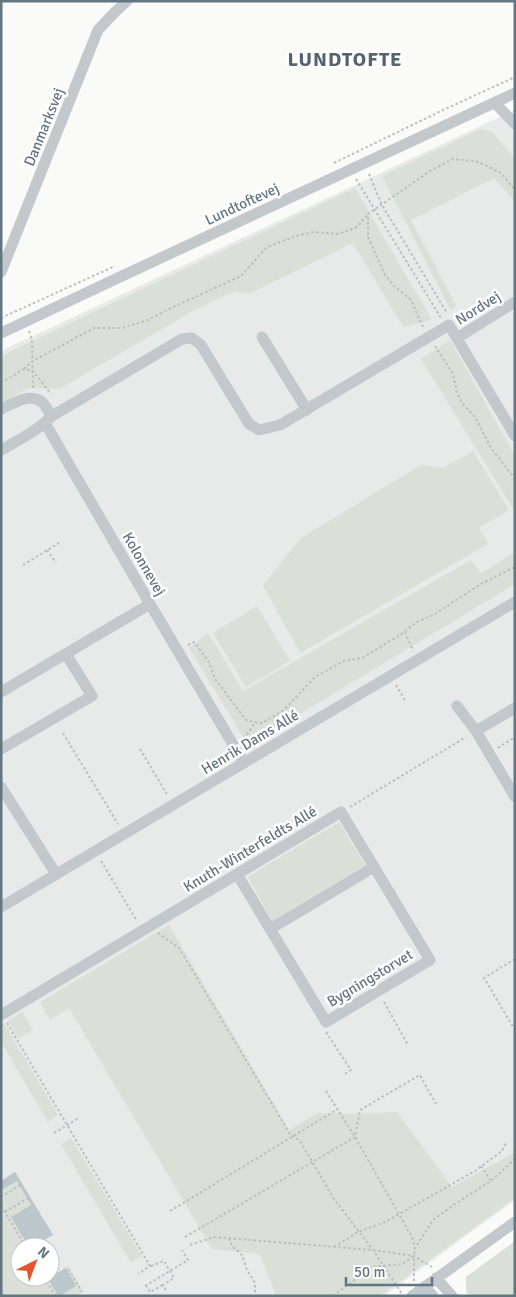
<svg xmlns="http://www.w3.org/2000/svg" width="516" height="1297" viewBox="0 0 516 1297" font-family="Signika,sans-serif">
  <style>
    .built { fill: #e8e9e9; fill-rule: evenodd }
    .green { fill: #dadfd7 }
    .water { fill: #bbc7cb }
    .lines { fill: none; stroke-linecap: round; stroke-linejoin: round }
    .path { stroke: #bbbfc2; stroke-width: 2; stroke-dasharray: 2.5 2.5; stroke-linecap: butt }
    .minor { stroke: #c3c8cc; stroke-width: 11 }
    .labels { text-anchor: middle; stroke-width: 5; stroke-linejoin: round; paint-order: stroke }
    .street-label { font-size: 15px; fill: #657683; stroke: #fff }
    .district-label { font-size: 20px; font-weight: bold; letter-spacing: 1px; fill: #57646e; stroke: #fff }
  </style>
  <rect width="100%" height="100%" fill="#fafaf8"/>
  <path class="built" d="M515,110V1200L384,1296H1V351ZM20,1247H50V1277H20Z"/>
  <path class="green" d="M480,129L492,132L515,159V202L494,178L411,220L456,305L451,311L382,176Z
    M355,188L432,320L403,327L353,243L249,294L234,291L191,312L59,389L28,388L1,403V356Z
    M450,340L515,456V512L421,359Z
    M473,451L509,510L479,528L488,544L300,653L263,585L301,538L421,465L443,468Z
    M515,552V584L248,745L189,648L208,633L243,691L471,560L481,573Z
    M257,606L290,661L246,687L213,633Z
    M339,822L365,865L272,921L248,877Z
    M169,925L289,1130L318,1113L355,1114L397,1112L452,1187L512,1154L515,1145V1198L380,1296H276L260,1254L212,1249L69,1008L50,1020L40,1002Z
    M22,1012L33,1030L18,1039L8,1021Z
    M4,1023L58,1115L48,1122L3,1045L1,1046V1025Z
    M71,1138L142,1256L131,1263L61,1144Z
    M15,1172L53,1235L39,1243L41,1247H20V1277H50V1262L57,1273L68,1266L83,1291L76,1296H3L1,1292V1181Z
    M515,1241V1296H471L466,1292V1277Z"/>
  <path class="water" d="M15,1172L53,1235L39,1243L41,1247H29L11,1217L31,1205L17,1181L1,1190V1181Z
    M50,1262L57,1273L66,1268L76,1286L61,1295V1296H58L47,1277H50Z"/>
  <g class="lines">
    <path class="path" d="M334,163L441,111L515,77
      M369,174L382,205L447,313
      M356,179L441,318
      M1,318L115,266
      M423,327L411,300L394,286L385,275L368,237V214L430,171L453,159L475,161L487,166L501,173L515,190
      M29,331L32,340L33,388
      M435,346L453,374L457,393L462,403L475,417L491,448L515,479
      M24,369L33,361L94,328H122L148,320L171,308L241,276L267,247L296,236L314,232L338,234L357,227L368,214
      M1,383L24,369L33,371L51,394
      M47,550L56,563
      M23,565L59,543
      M405,632L413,651
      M188,645L194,642L209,662L215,679L246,720L255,722L262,723L284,710L315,677L344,661L362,658L400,635L415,623L435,614L479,585L515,567
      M396,685L406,702
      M63,733L118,824
      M243,738L249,732L255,722
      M498,748L515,737
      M140,749L168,796
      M350,807L466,737
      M101,861L137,921
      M158,933L179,948L290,1134L300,1141L334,1199L373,1250L402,1294
      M515,959L484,978L515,1030
      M384,1002L408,1045
      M7,1023L150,1266L138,1274
      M326,1032L351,1070L345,1074
      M326,1091L355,1137L412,1237L415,1248
      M54,1133L79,1118
      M481,1166L491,1181
      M1,1197L22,1184
      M1,1206L26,1247
      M170,1211L338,1109
      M5,1212L30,1197
      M185,1237L355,1137L360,1110L420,1075L436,1104
      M229,1238L232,1246L242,1255L247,1270L255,1283V1296
      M190,1245L214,1237L373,1250L414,1256L432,1267
      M334,1247L358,1232L385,1222L475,1171L502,1151L506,1143
      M151,1266L164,1261L174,1278L163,1285L166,1290
      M70,1270H69L82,1292
      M44,1277L55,1296
      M414,1281V1256
      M146,1285L150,1292L163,1285
      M145,1286L188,1260L182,1250
      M1,1290L5,1296
      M333,1296L372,1267L402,1264L414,1256L415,1248L433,1220L455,1204L491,1181L515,1159"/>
    <path class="minor" d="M495,103L515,124
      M1,272L98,30L115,12L127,1
      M1,333L122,276L515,93
      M262,337L307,410
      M457,338L515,302
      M1,409C14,403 30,392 43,403C46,406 49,413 52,416
      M45,423L150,604L244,763
      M1,450C19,440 37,431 52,416L182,339L192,338L201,345L249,424L259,430L280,425L449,325L515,436
      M1,692L150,604
      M457,706L476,731L515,797
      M476,731L515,708
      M1,749L92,696L66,654
      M1,787L56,874
      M1,907L515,602
      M270,929L374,867
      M1,1015L341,812L430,960L326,1022L237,874
      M436,1278L452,1296
      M424,1287L433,1296
      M412,1296L515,1222"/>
  </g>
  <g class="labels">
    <g class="street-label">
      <text transform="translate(44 127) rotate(-68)" y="5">Danmarksvej</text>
      <text transform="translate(242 204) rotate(-25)" y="5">Lundtoftevej</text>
      <text transform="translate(478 308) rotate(-32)" y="5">Nordvej</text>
      <text transform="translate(144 564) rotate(60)" y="5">Kolonnevej</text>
      <text transform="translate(250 742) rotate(-31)" y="5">Henrik Dams Allé</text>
      <text transform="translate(250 849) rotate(-31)" y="5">Knuth-Winterfeldts Allé</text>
      <text transform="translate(370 978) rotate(-31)" y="5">Bygningstorvet</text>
    </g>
    <g class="district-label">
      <text x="345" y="66">LUNDTOFTE</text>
    </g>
  </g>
  <rect width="516" height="1297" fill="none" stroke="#657683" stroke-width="5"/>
  <g transform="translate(35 1262) rotate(42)"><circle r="24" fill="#ffffff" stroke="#c1c8cd"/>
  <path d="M0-4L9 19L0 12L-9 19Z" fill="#e4572e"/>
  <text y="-8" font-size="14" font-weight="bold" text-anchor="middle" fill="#657683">N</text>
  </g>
  <path d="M346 1277v8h86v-8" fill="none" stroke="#657683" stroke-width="2.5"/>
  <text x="354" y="1277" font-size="15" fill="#657683" stroke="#ffffff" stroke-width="4" paint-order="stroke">50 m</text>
</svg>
